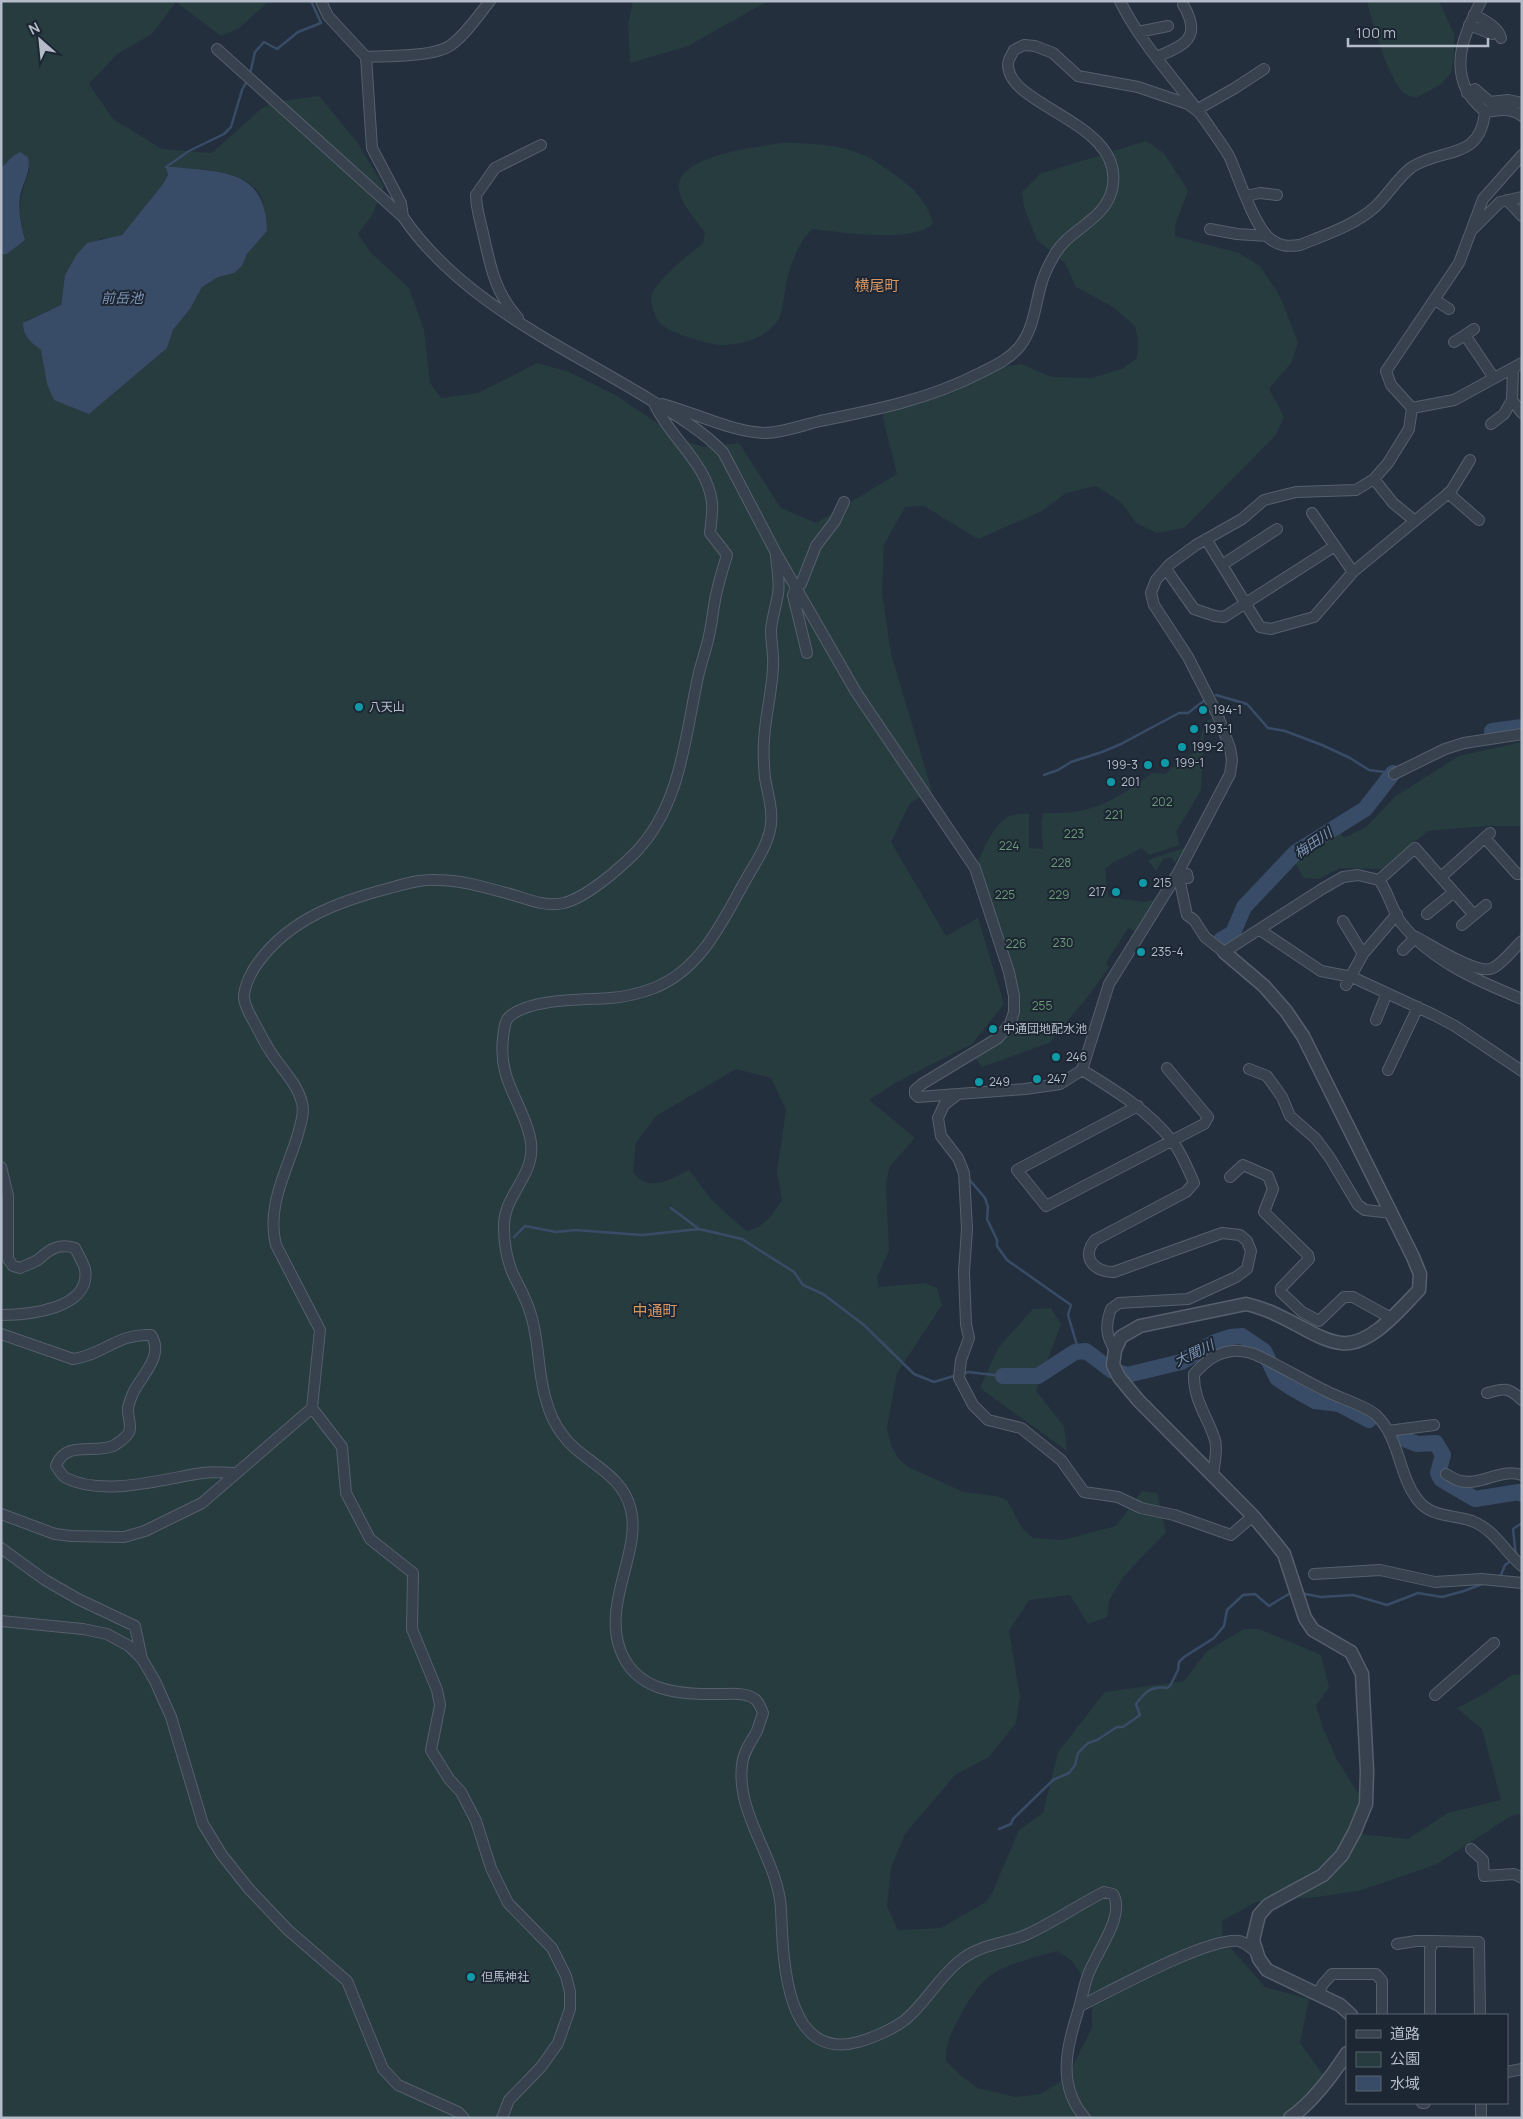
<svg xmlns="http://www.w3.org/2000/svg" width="1523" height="2119" viewBox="0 0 1523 2119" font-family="Manrope,'Noto Sans JP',sans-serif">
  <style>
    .green { fill: #263c3f; fill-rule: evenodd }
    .water { fill: #394c67 }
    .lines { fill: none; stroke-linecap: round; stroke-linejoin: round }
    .stream { stroke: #394c67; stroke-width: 2.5 }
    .river { stroke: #394c67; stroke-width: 16 }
    .minor-casing { stroke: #565f6c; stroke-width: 12 }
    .tertiary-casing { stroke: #565f6c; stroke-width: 15 }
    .minor { stroke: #38414e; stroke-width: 10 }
    .tertiary { stroke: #38414e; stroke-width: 12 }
    .culture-dot { fill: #0f9aa8; stroke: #1d2633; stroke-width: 2 }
    .labels { text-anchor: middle; stroke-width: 4; stroke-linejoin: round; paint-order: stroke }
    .poi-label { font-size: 12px; fill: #b4bcc9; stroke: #1d2633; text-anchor: start }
    .park-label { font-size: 12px; fill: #6b9a76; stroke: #1d2633 }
    .water-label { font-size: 14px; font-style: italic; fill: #7c92b1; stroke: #1d2633 }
    .quarter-label { font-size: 15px; fill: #d59563; stroke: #1d2633 }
  </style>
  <rect width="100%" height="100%" fill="#242f3e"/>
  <path class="green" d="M1,1H269L239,28L221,36L176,2L152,34L117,54L89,84L113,119L162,149L212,153L261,109L274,102L319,96L357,142L384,187L371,217L358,233L370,252L409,288L424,330L430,383L441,398L478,393L537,363L569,372L617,396L681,439L703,447L739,443L781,508L816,523L897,474L883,419L884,408L947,393L1001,367L1021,364L1052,377L1091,378L1122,369L1137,358L1138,340L1135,326L1113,307L1076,287L1065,263L1037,240L1024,207L1022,192L1040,174L1146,141L1164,153L1188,191L1175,225V236L1239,253L1260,266L1276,290L1282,301L1298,343L1291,363L1269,389L1284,417L1275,436L1184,528L1157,533L1136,523L1121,502L1096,486L1066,493L1042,511L978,539L924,506L905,507L884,545L882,593L891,654L932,791L910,803L891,842L946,936L978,918L1004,1004L972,1044L897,1082L869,1100L915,1138L890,1166L886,1182L889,1251L877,1277L879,1287L925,1283L937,1288L942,1305L897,1373L887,1428L891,1445L898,1458L908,1467L964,1492L996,1496L1007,1500L1022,1528L1033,1538L1063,1540L1116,1526L1142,1491L1157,1493L1166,1532L1123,1577L1109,1601L1107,1617L1088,1624L1070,1595L1029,1600L1009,1631L1020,1697L1016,1723L989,1757L955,1775L905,1834L891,1868L887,1906L898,1930L941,1928L986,1902L993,1891L1019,1830L1043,1813L1058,1752L1105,1692L1184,1681L1207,1651L1244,1629H1259L1321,1655L1329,1687L1316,1706L1323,1728L1336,1758L1361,1798V1834L1408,1839L1448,1813L1501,1800L1482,1729L1457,1708L1484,1694L1512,1675L1522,1674V1813L1511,1816L1437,1864L1397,1878L1358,1891L1317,1897L1256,1902L1222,1921L1223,1939L1265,1987L1309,1999L1300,2043L1325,2077L1286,2118H1V254H7L25,240C17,208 19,199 30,169L13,156L1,168ZM166,167H174C202,170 255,169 263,203C265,212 266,222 267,231L247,254L242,266L234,273L218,276L202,287L190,309L173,330L167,348L47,384L41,349L28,320L61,305L65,275L101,238L109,239L122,235L163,184L168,175ZM736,1069L771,1078L786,1110L777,1172L782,1200C771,1216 766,1227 746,1231L712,1200L689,1170C669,1180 649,1193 633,1172L636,1143L656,1116ZM1057,1951L1072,1961L1085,1980L1092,2004V2028L1069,2073L1057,2084L1040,2094L1015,2097L978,2088L960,2075L946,2061C946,2042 950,2035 959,2018C967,2003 975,1989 988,1977C1002,1965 1039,1956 1057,1951Z
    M633,1H768L688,46L630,63L628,26Z
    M1367,1H1439L1454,34V56L1451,73L1440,85L1416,98C1413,96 1408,96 1405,94C1389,82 1372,22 1367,1Z
    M782,143C810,143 839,144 866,156C875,160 884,168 892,173C913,187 925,198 933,223C915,244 841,232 813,229C799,240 792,262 787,279C781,305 787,323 758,337C746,343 733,345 721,345C707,344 669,333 660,323C655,317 651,306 651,298C653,281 691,254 703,243L705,233C697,221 684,208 680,194C667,156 758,147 782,143Z
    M1218,716L1219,719L1209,723L1204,733L1201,790L1176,832L1180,845L1149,855L1142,848L1112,863L1105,869L1108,897L1144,902L1157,899L1137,932L1128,928L1106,963L1109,967L1086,999L1049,1043L982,1067L972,1054L1010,1024L1014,996L975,868C983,852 991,828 1006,818C1013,813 1022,814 1029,814V848L1043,849L1041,822L1043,813C1092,815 1113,802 1152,773L1165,774L1184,758L1198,750L1202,732L1208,720Z
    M1522,742V826H1486L1428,831L1381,869L1340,868L1319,879L1304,878L1294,861L1339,831L1344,838L1366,827L1396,796L1459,756Z
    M1187,847L1175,862L1171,857L1163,859L1156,871L1148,860Z
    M1051,1308L1061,1324L1036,1391L1064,1426L1067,1451L980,1388L998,1348L1033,1309Z"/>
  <path class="water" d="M20,152L28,157C31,174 23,181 20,196C18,212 21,225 25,240L7,254H1V168L13,156Z
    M166,167H174C222,172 266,169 267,231L247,254L242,266L234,273L218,277L202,287L190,309L173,330L167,348L89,414L54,400L47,384L41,350C31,342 23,337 23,323L61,305L65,275L77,254L87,243L122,235L163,184L168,175Z"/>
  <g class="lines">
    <path class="stream" d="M250,74L255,52L264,42L277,49L298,32L321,23L311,1
      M166,167L189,151L224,134L231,127L242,90L247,81
      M1216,695L1247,704L1268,728L1285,731L1322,745L1350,758L1369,770L1392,773
      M1044,775L1058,770L1071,762L1102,752L1121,744L1179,713H1188L1205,700
      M968,1178L985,1198L988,1207L987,1219L997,1240V1246L1007,1260L1071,1305L1068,1315L1079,1352
      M671,1208L699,1229
      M514,1237L525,1226L556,1232L575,1230L642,1235L699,1229L742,1239L794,1272L803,1285L823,1294L864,1325L914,1374L934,1382L957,1375
      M962,1374L968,1372L1003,1376
      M1516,1556L1513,1529L1522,1523
      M1496,1577L1501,1575L1505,1565L1512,1560
      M1300,1593L1321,1597L1353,1595L1387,1605L1418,1593L1442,1597L1464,1591L1482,1584
      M999,1829L1011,1824L1013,1819L1053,1780L1069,1773L1075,1765L1078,1753L1088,1743L1097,1740L1117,1727H1123L1140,1715L1136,1704C1146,1691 1151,1686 1167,1688L1170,1686L1178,1670L1179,1662L1184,1657L1214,1638L1224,1626L1227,1610L1243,1595L1255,1594L1269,1606L1292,1592"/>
    <path class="river" d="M1492,731L1522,727
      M1221,940L1233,933L1244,907L1296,852L1365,809L1393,773
      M1003,1376H1038L1075,1352L1086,1351L1111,1370L1127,1375L1181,1362L1215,1342L1230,1337L1242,1336L1264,1351L1277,1378L1292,1388L1315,1401L1339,1404L1369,1420
      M1404,1439L1417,1444L1436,1443L1443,1455L1438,1473L1441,1479L1475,1499L1519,1492L1522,1494"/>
    <defs>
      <path id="minor" d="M321,1L328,16L366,57L372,148L401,203L403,217
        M1120,1C1143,48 1182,86 1211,129C1217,138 1225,148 1230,158C1239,179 1253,222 1268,237C1278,246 1287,247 1300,245C1325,235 1355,225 1375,207C1388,195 1398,177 1412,167C1443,147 1480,161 1485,112C1479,106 1471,99 1467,91C1451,60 1467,29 1481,1
        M1474,14C1484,21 1498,26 1501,38
        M1469,25L1492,34
        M1138,32L1168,26
        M217,49L403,217C460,300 556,343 639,393C667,410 700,428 723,452L776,553L856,692L975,868L1009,972L1014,996V1012L1010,1024L998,1038L922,1084L915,1090V1094L918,1097L1025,1089L1060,1084L1082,1070L1109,984L1178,873L1230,774L1232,760L1230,748L1218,716L1188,657L1154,605L1151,593L1156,580L1170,564L1196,545L1242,519L1264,500L1296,492L1356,490L1374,479L1388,463L1409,429L1412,408
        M366,57C387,56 435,57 451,45C466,34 478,16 490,1
        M1157,57C1174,49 1197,43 1190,20C1188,14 1187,10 1183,5
        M1467,93L1475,89L1490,102L1508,100L1522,103
        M1198,109L1235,88L1264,69
        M1485,112C1498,110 1511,107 1522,116
        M1246,196L1260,193L1277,195
        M1507,200L1522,216
        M1210,229L1237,234L1267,236
        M1473,229L1500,202L1522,197
        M1435,300L1449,309
        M518,318C495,293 490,265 483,233C480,220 476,208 476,195L495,168L541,145
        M1465,335L1474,329
        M1454,342L1465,335L1494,378
        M1513,368L1512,400L1522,413
        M662,404C696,413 729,431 764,433C782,433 803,425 820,421C875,410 930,399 980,373C994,366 1010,359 1020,346C1034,328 1035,306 1041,285C1044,274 1049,264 1055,254C1069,229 1104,221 1112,190C1128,122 1007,108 1008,64C1008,60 1012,54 1014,50L1024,45L1035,46L1053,53L1078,76L1138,87L1188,104L1200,113
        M1412,408L1391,385L1386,371L1459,263L1483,199L1522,155
        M1412,408L1454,400L1522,363
        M1491,424L1504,414L1512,400
        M1374,479L1393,503L1415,521
        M1448,493L1479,520
        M1206,539L1260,627L1271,629L1314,617L1353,572L1312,513
        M776,556C777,568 780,582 778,594C776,606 772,618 771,630C771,643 774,655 773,667C772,692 765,717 764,741C763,753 764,767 765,778C768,795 774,813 770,830C766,849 753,866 744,883C721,924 700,970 654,988C641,993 624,997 610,998C585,1000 529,998 509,1017C504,1022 504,1031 503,1038C498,1081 521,1099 530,1137C539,1175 502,1194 504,1228C504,1242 507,1259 512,1272C518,1285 526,1298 530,1312C540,1341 537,1372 546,1400C549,1411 555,1425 562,1434C581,1462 622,1471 631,1510C641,1551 603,1603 620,1649C635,1692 680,1695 720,1694C731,1694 747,1692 756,1700C759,1703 761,1708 763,1713C761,1719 759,1725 757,1731C751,1742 743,1752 742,1765C736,1816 778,1859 781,1909C783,1957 784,2062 858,2042C873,2038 893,2029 905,2020C927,2002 939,1976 962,1959C983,1943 1006,1944 1028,1934C1054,1922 1078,1905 1104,1892L1113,1894C1126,1916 1096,1952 1088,1975C1084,1986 1082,1997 1079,2008C1067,2047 1056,2084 1085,2118
        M1222,565L1277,529
        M1166,569L1194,609L1215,616L1224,617L1335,546
        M1353,572L1451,491L1470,460
        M807,653L793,595L796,587L801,584L816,546L835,521L844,502
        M1394,774L1445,749L1464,743L1522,734
        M1485,838L1517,874H1522
        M1178,873L1187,915L1194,920L1205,937L1224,952L1322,889L1343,877L1358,875L1379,880C1389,893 1392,911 1402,924C1433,962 1478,981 1522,999
        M1187,874L1178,873L1188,878
        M1441,877L1490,833
        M1379,880L1415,848L1474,915L1462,925
        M1427,914L1454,892
        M1474,915L1486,905
        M1343,921L1363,954
        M1260,930L1321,971L1352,977L1434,1015L1455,1026L1522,1071
        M1403,950L1416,937C1431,945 1478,976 1493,968C1504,962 1513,949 1522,941
        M1346,985L1363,954L1397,914
        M1376,1020L1387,993
        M1249,1069L1267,1076L1282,1097L1290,1116L1316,1139L1330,1158L1358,1205L1365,1210L1392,1213
        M1082,1070C1115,1090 1149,1111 1173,1142C1182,1154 1188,1169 1194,1183L1186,1192L1095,1240C1080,1258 1095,1272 1114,1272L1222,1233L1240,1235L1247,1241L1251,1251L1247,1269L1236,1277L1188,1299L1119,1303L1111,1309C1105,1325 1106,1337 1115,1350
        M1388,1070L1418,1007
        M958,1094L944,1105L938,1118L941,1136L958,1158L964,1173L967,1229L964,1272L966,1324L969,1338L961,1360L959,1378L973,1405L988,1420L1021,1428L1061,1460L1084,1492L1118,1497L1141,1508L1174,1515L1231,1535L1253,1516
        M1138,1106L1017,1170L1046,1206L1204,1124L1208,1117L1167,1068
        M1,1167L8,1196V1259L13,1266L20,1268C26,1265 34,1263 39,1259C50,1249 59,1243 75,1248C78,1254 83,1262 85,1269C92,1309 28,1315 1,1315
        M1230,1177L1243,1165L1268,1176L1273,1189L1264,1212L1308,1255L1309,1259L1281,1288V1292L1302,1312L1319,1321L1344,1297H1353L1391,1318
        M1,1334L73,1359C103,1355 118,1333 151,1335C165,1355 141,1376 133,1393C131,1398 129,1403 128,1408C127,1416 133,1427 128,1434C125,1438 117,1444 113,1446C93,1454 65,1440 56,1466C59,1470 62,1476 66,1478C104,1497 162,1479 202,1473C213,1471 225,1473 236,1473
        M1487,1393C1505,1388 1508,1387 1522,1400
        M312,1408L342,1447L346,1493L370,1539L413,1573L412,1629L437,1690L440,1705L431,1750L449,1779L461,1792L476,1821L491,1868L508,1903L552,1948L566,1976L570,1992V2009L558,2043L541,2067L509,2100L502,2118
        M1388,1431L1434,1425
        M1446,1474C1450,1476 1455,1480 1460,1481C1483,1486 1499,1468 1522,1475
        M1213,1475C1214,1465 1218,1450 1215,1440C1208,1417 1193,1400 1194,1374C1205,1362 1215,1353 1232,1351C1237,1350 1248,1352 1254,1354C1279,1365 1303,1380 1328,1392C1340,1398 1368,1407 1376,1415C1400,1438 1398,1474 1417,1499C1431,1518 1452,1514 1472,1521C1495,1530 1504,1551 1522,1566
        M1,1514L55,1534L71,1536L124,1537L145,1531L202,1503L312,1408L320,1330L276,1245C266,1206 287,1171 298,1134C300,1125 305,1113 302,1103C298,1085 282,1069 272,1054C265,1044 260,1033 254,1022C250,1015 245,1007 244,998C244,985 252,970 260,960C292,918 340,901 390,888C405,884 420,879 436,880C463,880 488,888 513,895C530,900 546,907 564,903C587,897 619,869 636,852C681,805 685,737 698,677C701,663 706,650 709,636C712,623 713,609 716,595C719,581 723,568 727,555L710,533C711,522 713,512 712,502C707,463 669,437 654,403
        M1,1548L45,1580L78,1599L135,1626L142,1659
        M1314,1574L1380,1570L1435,1582L1481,1579L1522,1583
        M1,1621L83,1629L107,1634L129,1646L142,1659L155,1681L171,1717L203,1824L222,1855L249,1889L288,1930L347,1981L383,2069L398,2085L458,2112L464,2118
        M1435,1695L1494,1643
        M1471,1849L1483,1860L1484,1876L1514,1874L1522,1878
        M1397,1944L1416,1941H1434
        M1318,1994L1323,1984L1332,1974H1376L1382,1981V2015
        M1080,2006C1111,1991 1208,1937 1239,1941C1244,1942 1251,1948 1255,1951
        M1430,2015V1949L1434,1941L1479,1942L1480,2015
        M1507,2072L1522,2069
        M1422,2103H1425
        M1481,2118V2103"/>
      <path id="tertiary" d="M1224,952L1264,986L1286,1011L1303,1036L1413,1257L1420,1274L1419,1290C1401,1308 1371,1346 1342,1343C1328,1342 1312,1333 1299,1326C1282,1317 1265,1308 1246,1304L1140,1326L1121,1337L1115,1350L1113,1365L1119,1377L1138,1400L1253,1516L1273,1540L1284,1554L1305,1618L1313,1630L1351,1652L1362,1674L1367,1771L1366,1804L1355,1831L1342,1855L1323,1875L1268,1905L1259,1915L1253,1940L1259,1959L1267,1970L1340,2005L1351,2015
        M1290,2118C1313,2102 1332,2076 1347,2053"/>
    </defs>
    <use href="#minor" class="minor-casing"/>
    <use href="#tertiary" class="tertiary-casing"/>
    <use href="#minor" class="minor"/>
    <use href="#tertiary" class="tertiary"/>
  </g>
  <g class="culture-dot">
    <circle cx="359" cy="707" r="5"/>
    <circle cx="1203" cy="710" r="5"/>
    <circle cx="1194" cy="729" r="5"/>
    <circle cx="1182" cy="747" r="5"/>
    <circle cx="1165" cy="763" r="5"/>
    <circle cx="1148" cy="765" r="5"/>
    <circle cx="1111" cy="782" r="5"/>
    <circle cx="1143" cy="883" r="5"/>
    <circle cx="1116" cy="892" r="5"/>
    <circle cx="1141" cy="952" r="5"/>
    <circle cx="993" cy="1029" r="5"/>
    <circle cx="1056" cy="1057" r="5"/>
    <circle cx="1037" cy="1079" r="5"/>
    <circle cx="979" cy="1082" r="5"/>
    <circle cx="471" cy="1977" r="5"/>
  </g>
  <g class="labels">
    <g class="poi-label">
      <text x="369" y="711">八天山</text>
      <text x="1213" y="714">194-1</text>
      <text x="1204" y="733">193-1</text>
      <text x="1192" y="751">199-2</text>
      <text x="1175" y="767">199-1</text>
      <text x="1138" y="769" text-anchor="end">199-3</text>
      <text x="1121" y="786">201</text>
      <text x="1153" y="887">215</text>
      <text x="1106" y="896" text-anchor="end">217</text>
      <text x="1151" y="956">235-4</text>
      <text x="1003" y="1033">中通団地配水池</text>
      <text x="1066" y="1061">246</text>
      <text x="1047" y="1083">247</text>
      <text x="989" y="1086">249</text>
      <text x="481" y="1981">但馬神社</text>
    </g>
    <g class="park-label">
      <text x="1162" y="806">202</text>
      <text x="1114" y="819">221</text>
      <text x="1074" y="838">223</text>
      <text x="1009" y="850">224</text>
      <text x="1061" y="867">228</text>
      <text x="1005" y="899">225</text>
      <text x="1059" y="899">229</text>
      <text x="1063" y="947">230</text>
      <text x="1016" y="948">226</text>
      <text x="1042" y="1010">255</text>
    </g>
    <g class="water-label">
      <text x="122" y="303">前岳池</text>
      <text transform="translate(1313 843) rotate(-34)" y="5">梅田川</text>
      <text transform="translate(1194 1353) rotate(-26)" y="5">大聞川</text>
    </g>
    <g class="quarter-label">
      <text x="877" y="291">横尾町</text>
      <text x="655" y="1316">中通町</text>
    </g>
  </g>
  <rect width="1523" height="2119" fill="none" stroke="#b4bcc9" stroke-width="5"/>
  <rect x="1346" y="2014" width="162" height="90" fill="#1d2633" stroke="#59626f"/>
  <rect x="1356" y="2030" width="25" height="8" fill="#38414e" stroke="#59626f"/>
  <text x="1390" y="2039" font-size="15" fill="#b4bcc9">道路</text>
  <rect x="1356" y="2052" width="25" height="15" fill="#263c3f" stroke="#59626f"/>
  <text x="1390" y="2064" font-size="15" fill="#b4bcc9">公園</text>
  <rect x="1356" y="2076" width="25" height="15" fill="#394c67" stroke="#59626f"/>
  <text x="1390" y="2089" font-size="15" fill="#b4bcc9">水域</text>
  <g transform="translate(40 40) rotate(333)" stroke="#1d2633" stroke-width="4" paint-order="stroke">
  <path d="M0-4L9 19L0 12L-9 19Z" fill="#b4bcc9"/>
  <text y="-8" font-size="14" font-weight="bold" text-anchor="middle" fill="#b4bcc9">N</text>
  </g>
  <path d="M1348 38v8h140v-8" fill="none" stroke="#b4bcc9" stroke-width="2.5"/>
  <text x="1356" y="38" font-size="15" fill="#b4bcc9" stroke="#1d2633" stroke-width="4" paint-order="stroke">100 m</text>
</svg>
